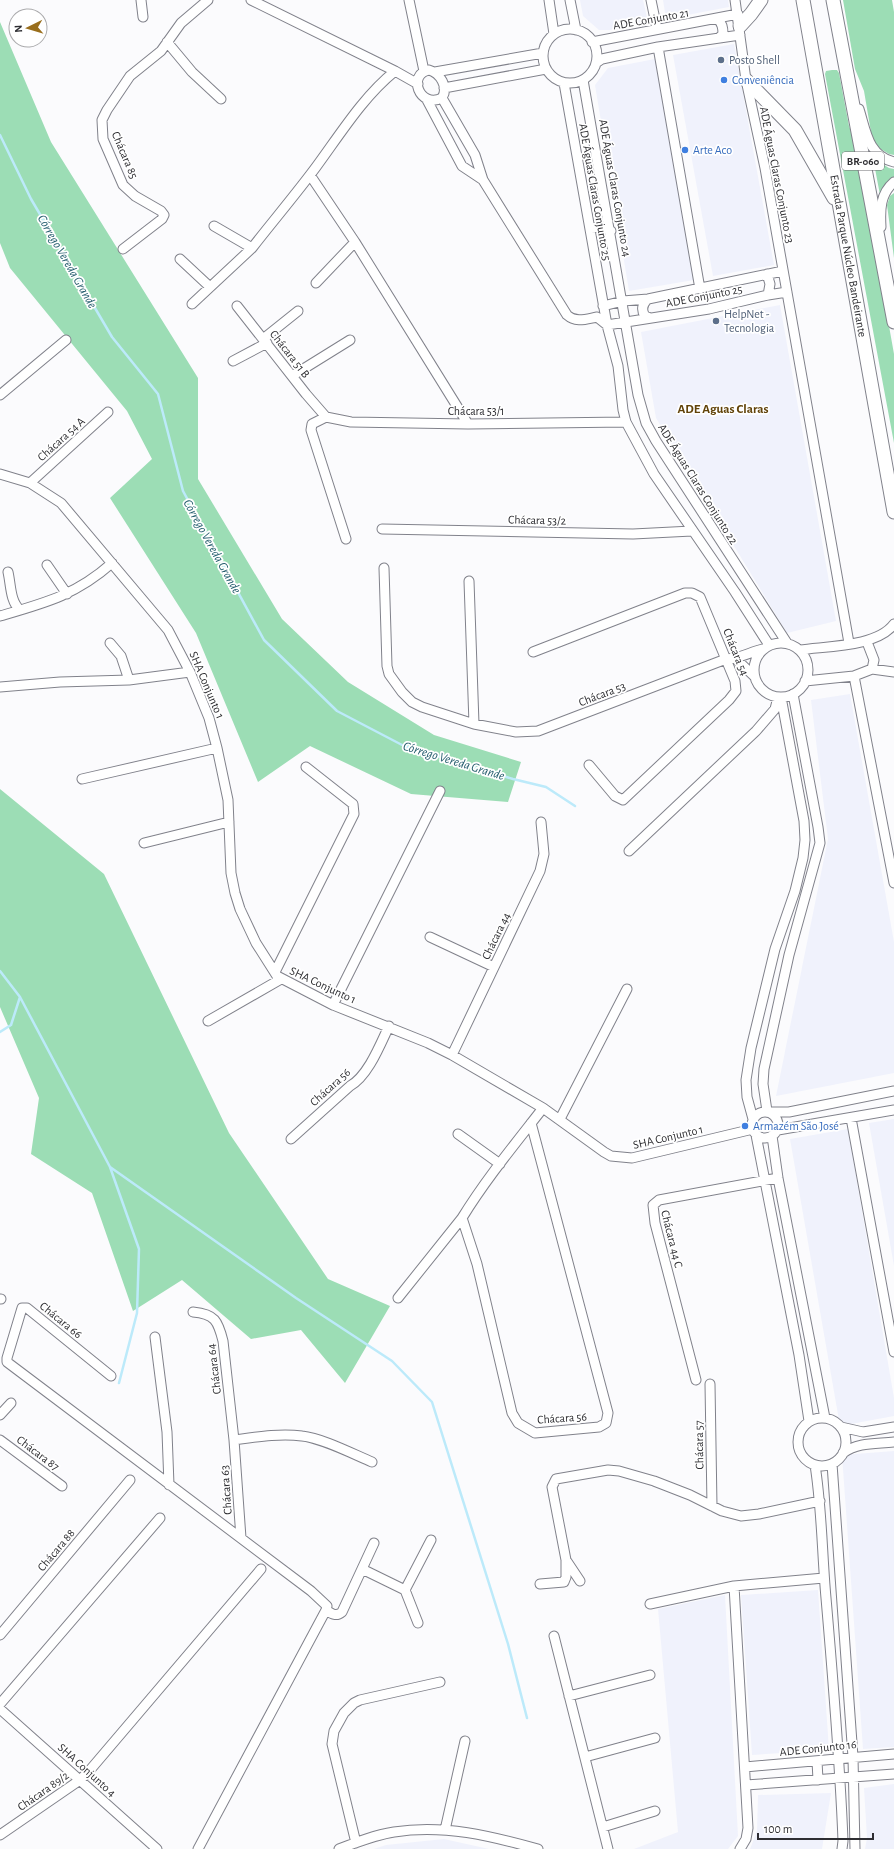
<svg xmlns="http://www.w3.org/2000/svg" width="894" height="1849" viewBox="0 0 894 1849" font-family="'Alegreya Sans',sans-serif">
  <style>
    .built { fill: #f0f2fc }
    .green { fill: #9cddb5 }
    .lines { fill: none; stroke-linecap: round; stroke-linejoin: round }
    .stream { stroke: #bceafa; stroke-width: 2.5 }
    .minor-casing { stroke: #81828b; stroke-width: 11 }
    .highway-casing { stroke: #81828b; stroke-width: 15 }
    .minor { stroke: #fff; stroke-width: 9 }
    .highway { stroke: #fff; stroke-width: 13 }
    .service-dot { fill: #5c6f8a; stroke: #fff; stroke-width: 1.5 }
    .shop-dot { fill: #3f7fe0; stroke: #fff; stroke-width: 1.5 }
    .labels { text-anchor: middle; stroke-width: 3.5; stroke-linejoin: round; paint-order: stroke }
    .shield { fill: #fff; stroke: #6d6d70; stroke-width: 1 }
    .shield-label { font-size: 11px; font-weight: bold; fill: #2e2e32 }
    .street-label { font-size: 12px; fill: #2e2e32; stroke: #fff }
    .service-label { font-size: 12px; fill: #4e5e75; stroke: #fff; text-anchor: start }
    .shop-label { font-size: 12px; fill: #366cbe; stroke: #fff; text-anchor: start }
    .water-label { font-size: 13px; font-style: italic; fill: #275f6f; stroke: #fff }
    .neighbourhood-label { font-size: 13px; font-weight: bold; fill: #614309; stroke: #fff }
  </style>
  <rect width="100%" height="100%" fill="#fbfbfd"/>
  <path class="built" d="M580,0H643L648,22L610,30H599L583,16Z
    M663,0H728L729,7L666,19Z
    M734,44L774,265L713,276L673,55Z
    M655,59L694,280L629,291L595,85L608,68Z
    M780,305L836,621L787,633L656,418L641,332Z
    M850,694L894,942V1073L776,1096L828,839L811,700Z
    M894,1119V1266L869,1123Z
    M848,1129L894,1398V1416L840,1426L790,1139Z
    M894,1451V1747L863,1749L842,1455Z
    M818,1590L829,1750L752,1755L741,1595Z
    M725,1595L738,1836L728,1849H634L678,1832L658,1609Z
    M894,1784V1849H865L867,1838L864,1788Z
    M831,1793L822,1849H750L757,1831L758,1795Z
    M444,1839L489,1849H374L386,1845Z"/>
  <path class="green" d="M843,0H892L894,12V155L889,154L879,148L872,138L864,91L855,69Z
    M0,22L51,142L198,378V479L282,619L348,682L434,735L521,762L508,802L411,794L310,746L258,782L196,633L110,498L152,459L127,411L10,268L0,243Z
    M832,70H837L839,73L849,126L857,147L894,354V443L825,74L826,71Z
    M873,158L889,168L894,169V180L880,195Z
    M894,193V258L887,205L890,196Z
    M0,789L104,874L229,1133L328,1279L390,1306L345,1383L301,1330L251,1339L182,1280L133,1311L92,1193L31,1154L39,1098L0,1007Z"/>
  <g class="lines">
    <path class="stream" d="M0,135L31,199L112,337L158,394L183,491L264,640L337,711L404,746L513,779L546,787L575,806
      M0,971L20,997L110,1167L296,1298L392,1361L432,1402L508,1644L527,1718
      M0,1032L11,1025L20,997
      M110,1167L139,1249L137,1313L119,1383"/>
    <defs>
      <path id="minor" d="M141,0L143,17
        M251,0L395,71L418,84
        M409,0L424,71
        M549,0L554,34
        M570,0L576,30
        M651,0L657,29
        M735,0L746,80L765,168L849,643
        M718,19C722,24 723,27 723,34L719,38
        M543 56a27 27 0 1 1 54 0a27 27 0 1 1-54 0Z
        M167,42L192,72L221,99
        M592,42L738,14
        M658,47L700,289
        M596,63L602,59L658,47L740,35
        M429,70C440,73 449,87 442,98C419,109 407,74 429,70Z
        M435,72L543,53
        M583,80L638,395L646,423L656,441L787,643
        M564,83L607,325L618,366L623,410L626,422L654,474L735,592L769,645
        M444,88L546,69
        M442,98L475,155L483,180L567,315C576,323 586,319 597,317L607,325L709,309L768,295L787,292
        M427,100L462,166L483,180
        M859,109C866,131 868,156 894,162
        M310,175L355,242L468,424
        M214,226L252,248C273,221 296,194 316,167C341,133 363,97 395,71
        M881,227C880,210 880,194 894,182
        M590,228C598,227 604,226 611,231
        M123,249L162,219L164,215L161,211L135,196L123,185L103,139L102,120L107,110L130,76L161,51L181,23L208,0
        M180,259L210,287
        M767,274L770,284L768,295
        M316,283L355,242
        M648,299C642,304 641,310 645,316L650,318
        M192,304L252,248
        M237,306L306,394L326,417
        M603,306L623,301L648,299L783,271
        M263,339L298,311
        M233,361L267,343
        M292,376L350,340
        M0,395L66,340
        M326,417L351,422L468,424L626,422
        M326,417L312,424L311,430L346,539
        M0,474L30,483L61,503L168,630L190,672L209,718L217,748L228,800L231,873L235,893L240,909L256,943L277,976L333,1005L428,1043L452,1055L543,1108L604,1152L611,1156L632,1158L753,1129
        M30,483L108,412
        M382,529L633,534L692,531
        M47,565L67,594
        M384,568L387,666L389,674L402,692L412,702L422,707L474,724L516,732L538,731L726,659C739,659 750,652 763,649
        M8,572C11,585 10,601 20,610
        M469,581L474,724
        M0,616C45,603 76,595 112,563
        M867,642L874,660L872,669
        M754 670a27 27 0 1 1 54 0a27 27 0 1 1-54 0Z
        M110,643L121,656L129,680
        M800,650C827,646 877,647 894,624
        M533,652L685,593H692L700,597L735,681L736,691L729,700L623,800L615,796L589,765
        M736,659L754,676
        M854,676L894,883
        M805,681L854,676L872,669L894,672
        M0,687L60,682L129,680L190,672
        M82,779L217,748
        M144,843L229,822
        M629,851L756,731L775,709L778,697
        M430,937L494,967
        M275,972L354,814L353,804L306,767
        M333,1005L440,791
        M208,1021L281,979
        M452,1055L540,871L544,854L541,822
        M767,1111L763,1084L764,1069L789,955L820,843L818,827L793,694
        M752 1125a13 13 0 1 1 26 0a13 13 0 1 1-26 0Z
        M769,1112H789L894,1091
        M851,1118L894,1352
        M560,1119L627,989
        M753,1119L747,1097L746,1080L751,1048L775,949L795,891L803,858L805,840L804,821L781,697
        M531,1123L608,1413L606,1423L599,1427L535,1433L518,1423L512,1413L477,1264L462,1218C486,1179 515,1144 543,1108
        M778,1130L894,1110
        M458,1134L500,1164
        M756,1135L799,1355L809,1421
        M772,1136L778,1178L825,1418
        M291,1139L350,1086C368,1076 380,1045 389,1026
        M398,1298L462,1218
        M0,1299H1
        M193,1312C215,1314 218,1321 223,1341L234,1440L241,1538
        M155,1337L167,1432L169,1485
        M111,1376L27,1308H22L7,1358V1362L311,1591L327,1606L326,1610L198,1849
        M696,1380L655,1223L653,1205L659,1200L778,1178
        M710,1384L712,1506
        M0,1415L11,1403
        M798 1442a24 24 0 1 1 48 0a24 24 0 1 1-48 0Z
        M841,1427L863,1432L894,1427
        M0,1440L62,1486
        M234,1440C256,1437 280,1433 302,1436C322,1438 353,1454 372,1462
        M843,1453C858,1442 876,1444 894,1442
        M832,1464L853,1757L855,1849
        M815,1465C822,1509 822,1554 826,1598C833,1679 840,1760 843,1841L842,1849
        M362,1569L405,1590L431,1540
        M580,1581L566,1560L552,1487L556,1479L608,1470L619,1471L654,1481L690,1495L722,1511L741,1516L759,1514L820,1501
        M540,1584L564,1582L566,1577V1561
        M405,1590L418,1623
        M650,1604L734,1586
        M326,1610C332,1614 336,1617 342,1612L374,1543
        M0,1635L130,1480
        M554,1636L608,1849
        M569,1696L650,1675
        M0,1704L160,1518
        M0,1709L157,1849
        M585,1757L655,1738
        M817,1761L818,1780
        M745,1767L894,1754
        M746,1785L894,1774
        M603,1827L655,1811
        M445,1830L465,1741
        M0,1835L80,1780L90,1770L261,1569
        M356,1843L332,1744L334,1731L344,1713L354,1703L360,1700L440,1682
        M339,1849C357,1842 375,1835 394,1832C444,1824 491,1836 538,1849
        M740,1849L746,1839L748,1828L734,1586L824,1578"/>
      <g id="highway">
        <path id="s1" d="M803,0L894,512"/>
        <path d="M833,0L894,322"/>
        <path d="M740,26L751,14L761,0"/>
        <path d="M746,80L795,130L834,198"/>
      </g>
    </defs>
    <use href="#minor" class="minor-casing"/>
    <use href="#highway" class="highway-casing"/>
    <use href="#minor" class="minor"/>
    <use href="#highway" class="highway"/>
  </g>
  <g class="service-dot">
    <circle cx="721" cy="60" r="4"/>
    <circle cx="716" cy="321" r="4"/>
  </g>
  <g class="shop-dot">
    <circle cx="724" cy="80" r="4"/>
    <circle cx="685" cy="150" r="4"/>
    <circle cx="745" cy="1126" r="4"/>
  </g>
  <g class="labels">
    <rect class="shield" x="842" y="152" width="42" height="18" rx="3"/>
    <g class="shield-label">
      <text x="863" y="165">BR-060</text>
    </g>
    <g class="street-label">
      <text transform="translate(651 19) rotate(-10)" y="4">ADE Conjunto 21</text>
      <text transform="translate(125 155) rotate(67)" y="4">Chácara 85</text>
      <text transform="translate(777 175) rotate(79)" y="4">ADE Águas Claras Conjunto 23</text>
      <text transform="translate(615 188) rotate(80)" y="4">ADE Águas Claras Conjunto 24</text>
      <text transform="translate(595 192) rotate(80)" y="4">ADE Águas Claras Conjunto 25</text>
      <text dy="4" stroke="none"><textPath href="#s1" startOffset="260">Estrada Parque Núcleo Bandeirante</textPath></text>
      <text transform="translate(704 296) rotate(-11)" y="4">ADE Conjunto 25</text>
      <text transform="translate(290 354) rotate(52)" y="4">Chácara 51 B</text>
      <text x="476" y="415">Chácara 53/1</text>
      <text transform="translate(61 439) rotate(-42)" y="4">Chácara 54 A</text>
      <text transform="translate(698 484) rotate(58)" y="4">ADE Águas Claras Conjunto 22</text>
      <text transform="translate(537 520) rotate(1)" y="4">Chácara 53/2</text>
      <text transform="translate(736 652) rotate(68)" y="4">Chácara 54</text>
      <text transform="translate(207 685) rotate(67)" y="4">SHA Conjunto 1</text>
      <text transform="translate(602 694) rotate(-21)" y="4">Chácara 53</text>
      <text transform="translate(496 936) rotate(-64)" y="4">Chácara 44</text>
      <text transform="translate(323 985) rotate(25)" y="4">SHA Conjunto 1</text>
      <text transform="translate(330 1087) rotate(-42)" y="4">Chácara 56</text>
      <text transform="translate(668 1137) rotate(-13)" y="4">SHA Conjunto 1</text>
      <text transform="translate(672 1239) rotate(76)" y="4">Chácara 44 C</text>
      <text transform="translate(61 1320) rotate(39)" y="4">Chácara 66</text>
      <text transform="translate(214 1369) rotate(-97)" y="4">Chácara 64</text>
      <text transform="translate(562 1418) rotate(-4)" y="4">Chácara 56</text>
      <text transform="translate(699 1445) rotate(-91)" y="4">Chácara 57</text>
      <text transform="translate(38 1453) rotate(37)" y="4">Chácara 87</text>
      <text transform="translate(226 1490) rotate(-94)" y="4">Chácara 63</text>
      <text transform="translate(56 1550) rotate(-50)" y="4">Chácara 88</text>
      <text transform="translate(818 1748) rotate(-6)" y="4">ADE Conjunto 16</text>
      <text transform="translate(87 1770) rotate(42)" y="4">SHA Conjunto 4</text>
      <text transform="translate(43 1791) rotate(-35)" y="4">Chácara 89/2</text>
    </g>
    <g class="service-label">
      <text x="729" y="64">Posto Shell</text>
      <text x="724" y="318">HelpNet -<tspan x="724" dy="14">Tecnologia</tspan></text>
    </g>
    <g class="shop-label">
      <text x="732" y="84">Conveniência</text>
      <text x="693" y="154">Arte Aco</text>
      <text x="753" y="1130">Armazém São José</text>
    </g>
    <g class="water-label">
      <text transform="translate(68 261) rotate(60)" y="5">Córrego Vereda Grande</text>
      <text transform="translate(213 546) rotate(61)" y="5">Córrego Vereda Grande</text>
      <text transform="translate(454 760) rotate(17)" y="5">Córrego Vereda Grande</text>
    </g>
    <g class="neighbourhood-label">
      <text x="723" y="413">ADE Aguas Claras</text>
    </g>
  </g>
  <g transform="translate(28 28) rotate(265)"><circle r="19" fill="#ffffff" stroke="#ababad"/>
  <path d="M0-3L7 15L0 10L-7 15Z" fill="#996e1c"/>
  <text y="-6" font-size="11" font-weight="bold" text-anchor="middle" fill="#2e2e32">N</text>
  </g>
  <path d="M758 1833v6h115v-6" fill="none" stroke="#2e2e32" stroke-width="2"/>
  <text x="764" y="1833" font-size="12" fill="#2e2e32" stroke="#ffffff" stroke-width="3" paint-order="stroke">100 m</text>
</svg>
